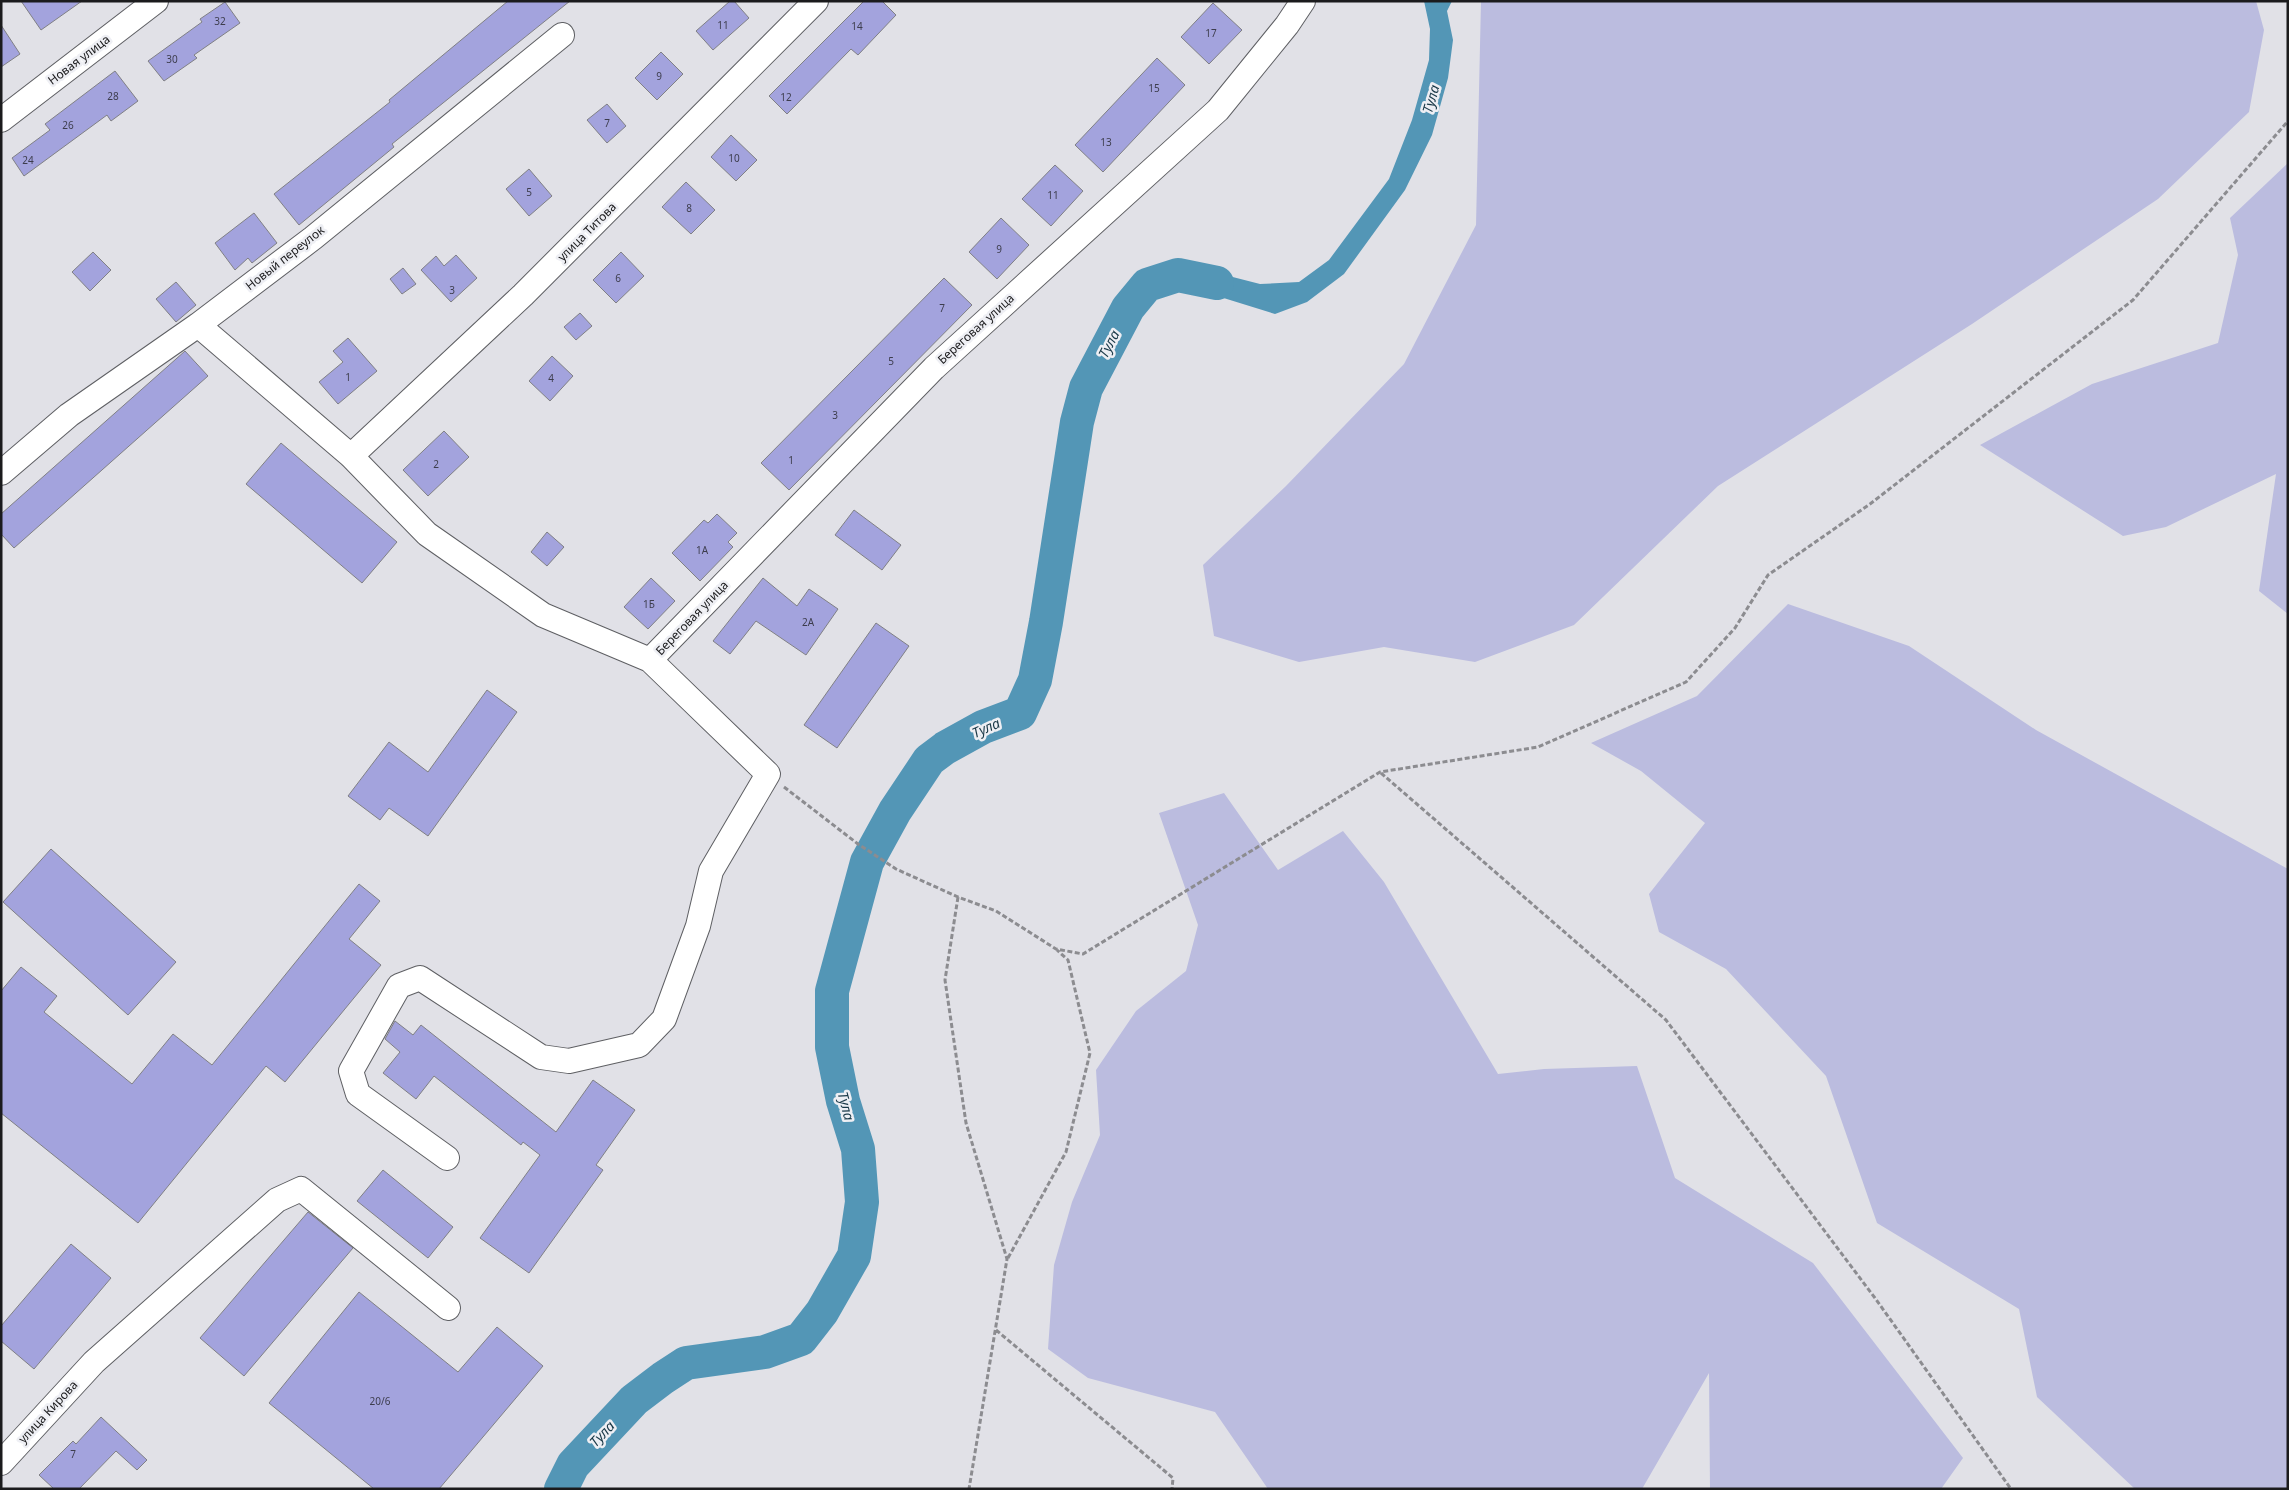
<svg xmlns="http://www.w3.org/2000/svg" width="2289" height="1490" viewBox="0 0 2289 1490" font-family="'Noto Sans',sans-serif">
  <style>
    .green { fill: #bbbcdf }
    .water { fill: #5396b6 }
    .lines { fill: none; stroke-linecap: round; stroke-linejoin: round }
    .river { stroke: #5396b6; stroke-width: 34 }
    .building { fill: #a3a3dd; stroke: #808085 }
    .minor-casing { stroke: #5e5f63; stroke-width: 26 }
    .path { stroke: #8c8c90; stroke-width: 3; stroke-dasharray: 5 2.5; stroke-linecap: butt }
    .minor { stroke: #fff; stroke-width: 24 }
    .labels { text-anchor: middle; stroke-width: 5; stroke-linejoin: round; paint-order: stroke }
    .number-label { font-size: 10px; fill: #3d3d4d }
    .street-label { font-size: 12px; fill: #1b1b1d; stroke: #eeeff4 }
    .water-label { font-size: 14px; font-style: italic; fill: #193847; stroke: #eeeff4 }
  </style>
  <rect width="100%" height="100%" fill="#e1e1e7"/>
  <path class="green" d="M1481,1H2256L2264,30L2249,112L2158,199L1972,324L1718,486L1574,625L1475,662L1384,647L1299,662L1214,636L1203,565L1286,486L1404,364L1476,225Z
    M2288,163V614L2259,591L2276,474L2166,527L2123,536L1980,445L2092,384L2218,343L2238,255L2230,218Z
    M1788,604L1909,646L2036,730L2288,869V1489H2135L2037,1397L2019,1309L1877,1223L1826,1076L1726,969L1659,932L1649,894L1705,823L1641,771L1591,743L1697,696Z
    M1224,793L1278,870L1343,831L1384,882L1498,1074L1544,1069L1637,1066L1675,1178L1813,1263L1963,1458L1941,1489H1710L1709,1373L1642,1489H1268L1215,1412L1088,1378L1048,1349L1054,1265L1072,1202L1100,1135L1096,1070L1136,1011L1186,971L1198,925L1159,813Z"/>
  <path class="water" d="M1424,1H1452L1447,11L1453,40L1448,78L1432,135L1405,190L1344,274L1307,302L1275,314L1201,291L1177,286L1170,268L1182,264L1260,284L1299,282L1329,260L1389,179L1412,120L1429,60L1430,29Z"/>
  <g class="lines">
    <path class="river" d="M561,1489L573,1465L634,1400L663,1378L686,1363L765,1352L801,1339L822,1312L854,1256L862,1202L858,1149L843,1101L832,1047V991L867,862L895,811L929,760L945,748L983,727L1020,713L1035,680L1046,622L1077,422L1086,388L1128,308L1147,285L1178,275L1217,283"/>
  </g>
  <path class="building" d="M21,1H82L41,30Z
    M508,1H570L392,144L394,147L299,225L274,194L390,102L389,100Z
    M730,1H734L749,18L713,50L696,31Z
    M864,1H882L896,15L858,55L851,49L787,114L769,96Z
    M225,2L240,23L194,55L197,58L164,81L148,61L202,22L200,19Z
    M1213,3L1242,30L1209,64L1181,37Z
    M1,25L20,54L1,67Z
    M661,52L683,74L657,100L635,78Z
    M1157,58L1185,85L1103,172L1075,145Z
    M115,71L138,101L111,121L107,115L24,176L12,158L50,130L45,124Z
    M607,104L626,126L607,143L587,120Z
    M731,135L757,160L736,181L711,157Z
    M1055,165L1083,191L1051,226L1022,199Z
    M529,169L552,196L529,216L506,189Z
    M686,182L715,210L691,234L662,207Z
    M254,213L277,243L252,263L248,258L235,270L215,243Z
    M1001,218L1029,245L997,279L969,252Z
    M93,252L111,270L90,291L72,272Z
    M621,252L644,276L616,303L593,280Z
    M456,255L477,278L451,302L421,270L436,256L444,266Z
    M403,268L416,284L402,294L390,279Z
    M944,278L972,305L789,490L761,463Z
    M176,282L196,305L176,322L156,299Z
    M580,313L592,326L576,340L564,327Z
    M348,338L377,371L338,404L319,382L343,362L333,351Z
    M185,351L208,376L14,548L1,534V514Z
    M552,356L573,376L550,401L529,381Z
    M444,431L469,457L428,496L403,470Z
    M281,443L397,542L362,583L246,484Z
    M854,510L901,545L882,570L835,535Z
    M717,514L737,533L728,542L733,547L700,581L672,553L704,520L708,523Z
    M547,532L564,547L547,566L531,552Z
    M651,578L675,601L648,629L624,607Z
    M763,578L797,606L809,589L838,609L806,655L756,621L730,654L713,641Z
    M876,623L909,646L837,748L804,725Z
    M487,690L517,712L428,836L389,808L380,820L348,796L389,742L428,772Z
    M51,849L176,962L128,1015L3,902Z
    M359,884L380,901L349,939L381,965L285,1082L266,1066L138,1223L1,1113V991L21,967L57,996L44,1012L132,1084L173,1034L212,1065Z
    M395,1021L413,1035L421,1025L556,1132L593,1080L635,1110L596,1165L603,1170L529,1273L480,1238L540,1155L523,1142L521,1145L434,1076L416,1099L383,1073L400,1052L385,1039Z
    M383,1170L453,1227L428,1258L357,1201Z
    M308,1212L353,1248L244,1376L200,1338Z
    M71,1244L111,1278L34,1369L1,1341V1326Z
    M359,1292L458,1372L497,1327L543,1366L439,1489H374L269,1403Z
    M101,1417L147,1460L137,1470L116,1451L79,1489H54L39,1475L73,1441L76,1444Z"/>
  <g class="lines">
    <defs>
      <path id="minor" d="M1,120L156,1
        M198,325L351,456L427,534L543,615L650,660L768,774L711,871L698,926L664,1019L639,1045L569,1061L541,1057L420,978L399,986L351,1071L358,1094L447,1158
        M351,456L523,295L816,1
        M1,473L69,415L198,325L313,238L562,35
        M650,660L934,368L1218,110L1287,25L1303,1
        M1,1463L94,1362L277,1200L301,1189L448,1308"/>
    </defs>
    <use href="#minor" class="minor-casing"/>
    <path class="path" d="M1381,773L1666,1020L1875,1298L2011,1489
      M784,787L858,844L896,869L958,897L996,911L1056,949L1083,954L1380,772L1538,747L1686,682L1735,628L1768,575L1870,504L2133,300L2288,121
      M958,897L945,980L966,1123L1007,1259L969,1489
      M1008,1258L1066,1152L1090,1053L1068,960L1057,950
      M996,1330L1173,1478L1172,1489"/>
    <use href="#minor" class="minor"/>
  </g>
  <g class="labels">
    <g class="number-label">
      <text x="220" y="25">32</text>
      <text x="723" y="29">11</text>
      <text x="857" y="30">14</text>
      <text x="1211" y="37">17</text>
      <text x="172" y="63">30</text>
      <text x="659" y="80">9</text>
      <text x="1154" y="92">15</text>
      <text x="113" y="100">28</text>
      <text x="786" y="101">12</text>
      <text x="607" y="127">7</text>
      <text x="68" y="129">26</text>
      <text x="1106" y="146">13</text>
      <text x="734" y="162">10</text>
      <text x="28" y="164">24</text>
      <text x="529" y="196">5</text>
      <text x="1053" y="199">11</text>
      <text x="689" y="212">8</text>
      <text x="999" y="253">9</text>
      <text x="618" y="282">6</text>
      <text x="452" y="294">3</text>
      <text x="942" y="312">7</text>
      <text x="891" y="365">5</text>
      <text x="348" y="381">1</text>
      <text x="551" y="382">4</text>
      <text x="835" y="419">3</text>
      <text x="791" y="464">1</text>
      <text x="436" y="468">2</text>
      <text x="702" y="554">1А</text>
      <text x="649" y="608">1Б</text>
      <text x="808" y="626">2А</text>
      <text x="380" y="1405">20/6</text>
      <text x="73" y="1458">7</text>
    </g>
    <g class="street-label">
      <text transform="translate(79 60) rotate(-37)" y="4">Новая улица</text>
      <text transform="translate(587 232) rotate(-45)" y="4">улица Титова</text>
      <text transform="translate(285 258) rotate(-38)" y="4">Новый переулок</text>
      <text transform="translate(976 329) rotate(-42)" y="4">Береговая улица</text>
      <text transform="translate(692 618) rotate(-46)" y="4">Береговая улица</text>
      <text transform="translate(48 1412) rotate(-47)" y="4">улица Кирова</text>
    </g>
    <g class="water-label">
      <text transform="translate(1431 99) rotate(-74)" y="5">Тула</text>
      <text transform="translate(1109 344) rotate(-63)" y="5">Тула</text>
      <text transform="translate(986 728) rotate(-24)" y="5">Тула</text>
      <text transform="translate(846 1106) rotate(75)" y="5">Тула</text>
      <text transform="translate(602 1434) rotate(-47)" y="5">Тула</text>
    </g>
  </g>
  <rect width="2289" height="1490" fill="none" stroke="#1b1b1d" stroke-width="5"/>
</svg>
